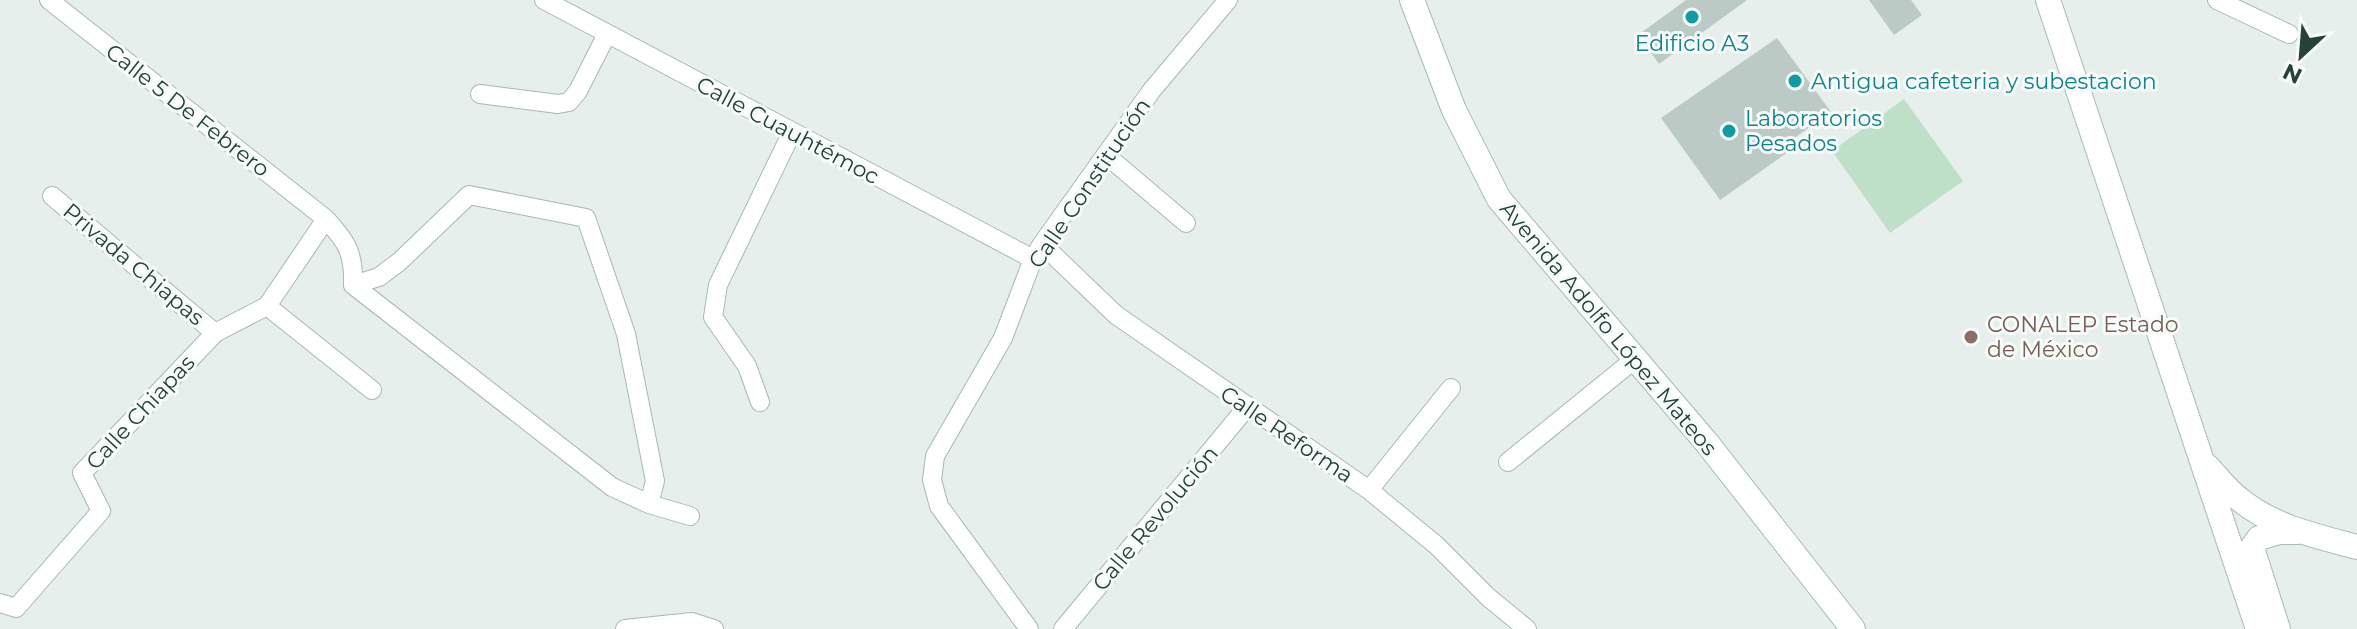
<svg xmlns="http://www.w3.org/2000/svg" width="2357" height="629" viewBox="0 0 2357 629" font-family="Montserrat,sans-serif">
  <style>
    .green { fill: #bfe0c8 }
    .building { fill: #bbcac4 }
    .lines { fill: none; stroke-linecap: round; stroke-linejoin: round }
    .street-casing { stroke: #a8b8b2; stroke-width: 20 }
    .secondary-casing { stroke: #a4bbb3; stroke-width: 26 }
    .street { stroke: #fff; stroke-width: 18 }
    .secondary { stroke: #fff; stroke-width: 24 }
    .culture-dot { fill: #0f9aa8; stroke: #f7fbf9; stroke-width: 3 }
    .education-dot { fill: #8d6e63; stroke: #f7fbf9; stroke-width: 3 }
    .labels { text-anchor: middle; stroke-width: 6; stroke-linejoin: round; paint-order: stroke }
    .culture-label { font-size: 22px; fill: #0d838f; stroke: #f7fbf9; text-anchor: start }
    .street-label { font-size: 22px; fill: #24423a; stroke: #f7fbf9 }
    .education-label { font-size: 22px; fill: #785e54; stroke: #f7fbf9; text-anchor: start }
  </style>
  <rect width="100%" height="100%" fill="#e6efeb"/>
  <path class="green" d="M1904,99L1963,181L1890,233L1832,151Z"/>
  <path class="building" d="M1686,0H1747L1659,64L1638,35Z
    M1869,0H1911L1922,15L1894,35Z
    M1777,38L1831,112L1793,139L1798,145L1720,200L1661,118Z"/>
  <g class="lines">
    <defs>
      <path id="street" d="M49,0L326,219C347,242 354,253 353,285
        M544,0L1033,259
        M2217,0L2289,34
        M480,94L558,104L569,102L578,91L607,34
        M1106,155L1186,223
        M52,196L215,333
        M1042,244L1116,315L1369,490L1436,545L1488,597L1527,629
        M353,285L379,277L399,262L469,195L586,218L626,334L655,481L649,504
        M353,285L612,487L649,504L690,516
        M267,306L372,390
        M760,402L747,366L713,317L718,285L792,132
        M1508,462L1635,359
        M1369,490L1451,388
        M0,603L16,608L101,511L82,473L215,333L267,306L326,219
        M625,629L692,622L714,629
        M1029,629L939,506L932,480L935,456L1003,338L1033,259L1042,244L1152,90L1228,0
        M1063,629L1247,407"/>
      <path id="secondary" d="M1412,0L1454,110L1499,199L1707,443L1853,629
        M2048,0L2258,629
        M2208,467C2218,478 2227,490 2239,499C2273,527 2316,536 2357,547
        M2278,629L2252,548L2259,538L2279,532H2297"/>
    </defs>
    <use href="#street" class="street-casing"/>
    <use href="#secondary" class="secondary-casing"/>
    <use href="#street" class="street"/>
    <use href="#secondary" class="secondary"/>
  </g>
  <g class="culture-dot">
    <circle cx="1692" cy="17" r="8"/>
    <circle cx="1795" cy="81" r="8"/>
    <circle cx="1729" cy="131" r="8"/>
  </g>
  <circle class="education-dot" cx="1971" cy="337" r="8"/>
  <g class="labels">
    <g class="culture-label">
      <text x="1692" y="51" text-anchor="middle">Edificio A3</text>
      <text x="1811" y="89">Antigua cafeteria y subestacion</text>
      <text x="1745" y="126">Laboratorios<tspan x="1745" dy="25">Pesados</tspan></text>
    </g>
    <g class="street-label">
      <text transform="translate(188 110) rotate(38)" y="8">Calle 5 De Febrero</text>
      <text transform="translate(788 130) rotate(28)" y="8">Calle Cuauhtémoc</text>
      <text transform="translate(1089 183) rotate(-56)" y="8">Calle Constitución</text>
      <text transform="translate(134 264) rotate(40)" y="8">Privada Chiapas</text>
      <text transform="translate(1609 328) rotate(50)" y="8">Avenida Adolfo López Mateos</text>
      <text transform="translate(140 412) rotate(-47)" y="8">Calle Chiapas</text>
      <text transform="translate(1287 434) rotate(34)" y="8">Calle Reforma</text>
      <text transform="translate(1155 518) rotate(-50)" y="8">Calle Revolución</text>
    </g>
    <g class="education-label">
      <text x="1987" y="332">CONALEP Estado<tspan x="1987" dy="25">de México</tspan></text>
    </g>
  </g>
  <g transform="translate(2301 56) rotate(206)" stroke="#f7fbf9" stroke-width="6" paint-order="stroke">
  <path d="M0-6L14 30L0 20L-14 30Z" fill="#24423a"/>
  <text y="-12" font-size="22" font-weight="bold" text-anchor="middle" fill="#24423a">N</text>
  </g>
</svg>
